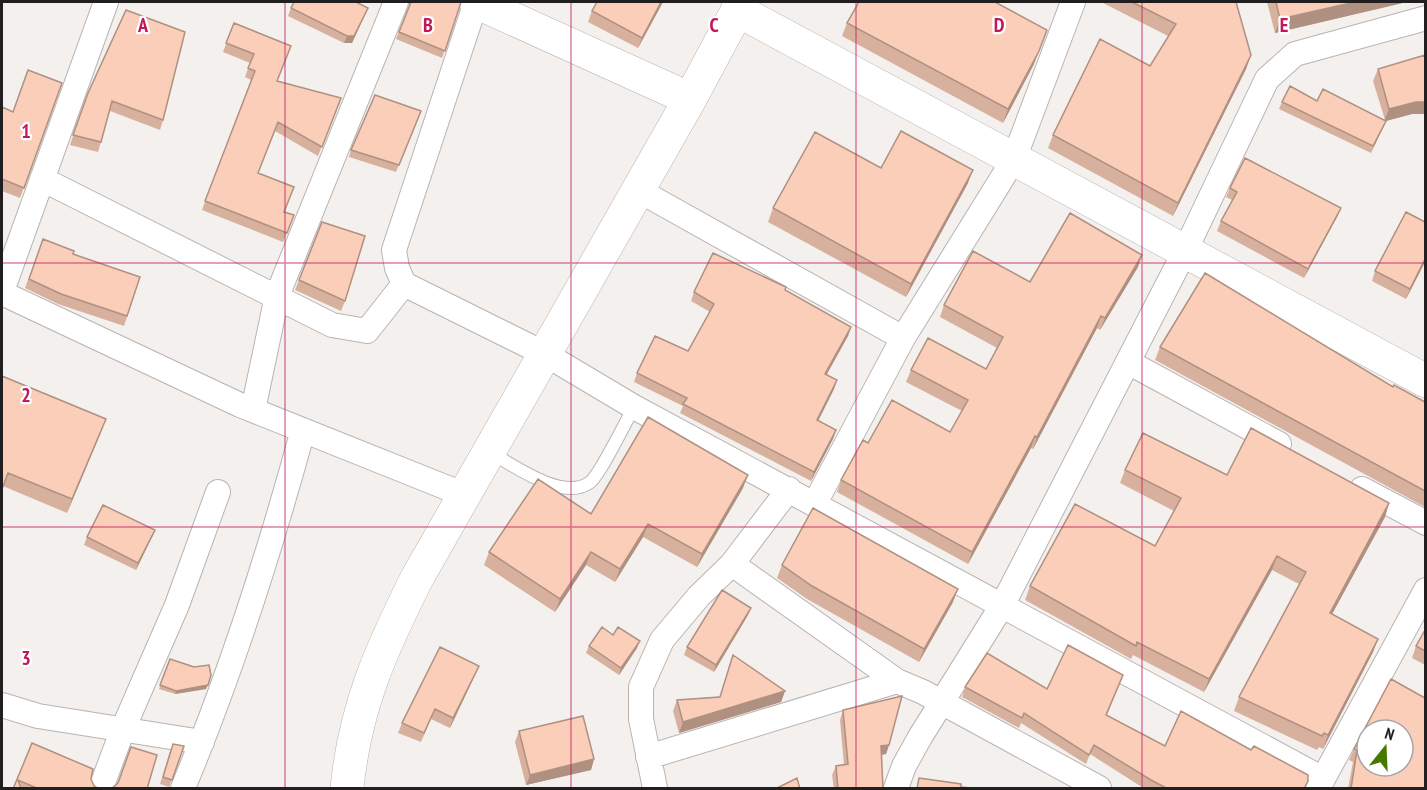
<svg xmlns="http://www.w3.org/2000/svg" width="1427" height="790" viewBox="0 0 1427 790" font-family="'PT Sans Narrow',sans-serif">
  <style>
    .lines { fill: none; stroke-linecap: round; stroke-linejoin: round }
    .lane-casing { stroke: #b8b4b2; stroke-width: 14 }
    .street-casing { stroke: #b8b4b2; stroke-width: 26 }
    .secondary-casing { stroke: #b8b4b2; stroke-width: 34 }
    .lane { stroke: #fff; stroke-width: 12 }
    .street { stroke: #fff; stroke-width: 24 }
    .secondary { stroke: #fff; stroke-width: 33 }
    .wall { fill: #d7b19e }
    .shaded-wall { fill: #af9081 }
    .building { fill: #faceb8; stroke: #af9081; stroke-width: 1.5; fill-rule: evenodd }
    .grid { fill: none; stroke: #c2185b; stroke-width: 1.5; stroke-opacity: 0.55 }
    .grid-label { font-size: 20px; text-anchor: middle; font-weight: bold; fill: #c2185b; stroke: #fff; stroke-width: 4.5; stroke-linejoin: round; paint-order: stroke }
  </style>
  <rect width="100%" height="100%" fill="#f4f0ee"/>
  <g class="lines">
    <defs>
      <path id="lane" d="M491,453C515,466 562,501 589,483C599,477 626,421 634,407"/>
      <path id="street" d="M476,2L394,250L397,268L404,284L545,354L634,407L1323,779
        M42,179L332,325L367,331L404,284
        M638,190L903,338
        M2,291L106,2
        M2,293L240,405L465,495
        M1128,362L1279,444
        M253,410L277,296L396,2
        M1362,489L1426,523
        M815,503L903,338L1014,159L1073,2
        M732,564L897,681
        M2,705L38,716L202,742
        M648,757L897,681L923,692L1099,788
        M101,788L123,729L177,605L218,492
        M183,788C231,673 270,551 303,430
        M655,788L641,719V687L662,640L699,596L732,564L789,489
        M896,788L904,766L920,737L1003,604L1185,251L1267,79L1295,54L1426,18
        M1318,788L1426,590"/>
      <path id="secondary" d="M476,2L690,99
        M737,10L1426,381
        M347,788C355,707 381,650 417,578L690,99L742,2"/>
    </defs>
    <use href="#lane" class="lane-casing"/>
    <use href="#street" class="street-casing"/>
    <use href="#secondary" class="secondary-casing"/>
    <use href="#lane" class="lane"/>
    <use href="#street" class="street"/>
    <use href="#secondary" class="secondary"/>
  </g>
  <path class="wall" d="M409,2H461L442,58L396,39L409,7Z
    M663,2L638,48L588,22L592,11Z
    M1101,2H1236L1251,55L1246,69L1173,216L1048,148L1053,135L1150,66L1168,36Z
    M1267,2H1407L1275,33Z
    M291,8L365,15L352,43H344L288,16Z
    M126,10L163,120L160,130L110,111L98,152L70,145L88,93Z
    M234,23L277,82L341,98L318,156L275,131L258,173L284,212L294,215L283,242L202,210L251,80L245,77L250,63L223,52Z
    M847,23L1034,64L1003,123L842,36Z
    M1425,55V114H1412L1386,121L1371,153L1279,109L1282,102L1385,120L1373,81L1378,69Z
    M62,83L20,198L2,191V107L13,112Z
    M421,111L396,172L349,157L351,150Z
    M881,168L968,183L906,297L768,222L773,208Z
    M1230,188L1337,217L1304,278L1217,231L1221,221L1232,200L1226,197Z
    M43,239L73,254L140,277L124,326L58,304L25,288Z
    M1425,262L1406,299L1372,281L1375,271Z
    M1138,267L1100,330L1097,328L1033,449L1031,448L968,564L837,492L841,480L868,443L950,432L962,411L906,382L911,370L986,369L997,348L940,317L944,305L1030,282Z
    M299,280L345,301L341,311L295,290Z
    M786,287L785,291L851,327L848,336L826,374L837,380L834,389L818,421L836,430L833,439L811,481L680,413L683,406L634,382L637,373L688,351L710,312L691,301L694,292Z
    M1160,347L1393,387L1425,402V507L1155,360Z
    M2,376L101,432L67,513L3,486Z
    M1125,470L1227,475L1389,503L1385,517L1332,614L1378,639L1373,652L1323,749L1319,747L1317,750L1234,711L1239,697L1299,584L1272,570L1204,692L1133,655L1131,659L1025,600L1030,586L1155,546L1174,511L1120,483Z
    M743,488L697,567L643,537L615,582L586,565L555,612L484,565L489,552L591,514Z
    M155,530L136,570L84,545L87,537Z
    M782,565L953,602L919,662L807,599L777,578Z
    M748,615L714,672L684,655L687,647Z
    M1425,630V665L1412,658L1416,646Z
    M613,635L637,648L619,675L586,653L589,646Z
    M170,659L206,689L175,694L159,689Z
    M475,675L450,728L431,719L421,742L398,733L402,723Z
    M1123,675L1107,715L1165,746L1308,781L1305,789H1145L1090,754L1086,764L1021,723L1019,728L962,697L965,687L1047,689Z
    M785,691L781,702L679,733L673,711L677,700Z
    M843,710L889,745L886,754L882,755L883,789H834L832,775L836,766L844,765L840,720Z
    M519,731L594,759L591,770L526,785L515,742Z
    M32,743L94,786L99,789H13Z
    M1354,749L1425,789H1348L1353,762L1349,760Z
    M170,751L182,753L169,787L160,784Z"/>
  <path class="shaded-wall" d="M661,2H663L638,48L642,38Z
    M1355,2H1407L1275,33L1280,19Z
    M368,8L352,43H344L347,36Z
    M1047,30L1034,64L1003,123L1008,109Z
    M1251,55L1246,69L1173,216L1178,203Z
    M1416,102H1425V114H1412L1386,121L1371,153L1389,109Z
    M973,170L968,183L906,297L911,284Z
    M1341,208L1337,217L1304,278L1308,269Z
    M1142,255L1138,267L1100,330L1105,318Z
    M1425,259V262L1406,299L1410,289Z
    M1101,316L1097,328L1033,449L1037,437Z
    M851,327L848,336L822,383L825,374Z
    M837,380L834,389L814,429L817,420Z
    M106,419L101,432L67,513L72,499Z
    M836,430L833,439L811,481L814,472Z
    M1035,436L1031,448L968,564L972,552Z
    M748,475L743,488L697,567L702,554Z
    M1389,503L1385,517L1325,627L1330,613Z
    M648,524L643,537L615,582L620,569Z
    M155,530L152,537L136,570L138,563Z
    M591,552L586,565L555,612L560,599Z
    M1277,556L1272,570L1204,692L1209,679Z
    M958,589L953,602L919,662L924,649Z
    M751,608L748,615L714,672L716,665Z
    M1378,639L1373,652L1323,749L1328,735Z
    M640,641L637,648L619,675L621,668Z
    M479,666L475,675L450,728L453,718Z
    M208,685L206,689L175,694L176,691Z
    M785,691L781,702L679,733L683,722Z
    M889,745L886,754L878,755L881,746Z
    M594,759L591,770L526,785L530,775Z"/>
  <path class="building" d="M294,2H356L368,8L354,36H347L291,8Z
    M411,2H461L445,51L399,32Z
    M597,2H661L642,38L592,11Z
    M859,2H995L1047,30L1039,51L1008,109L847,23Z
    M1132,2H1236L1251,55L1178,203L1053,135L1100,39L1150,66L1176,24Z
    M1276,2H1355L1280,19Z
    M126,10L185,32L163,120L112,101L101,142L73,135L88,93Z
    M234,23L291,46L277,81L341,98L322,147L278,122L258,173L294,187L284,212L294,215L287,233L205,201L255,71L248,68L254,54L226,43Z
    M1425,55V102H1416L1389,109L1378,69Z
    M28,70L62,83L24,188L2,179V107L13,112Z
    M1290,86L1317,101L1323,89L1386,121L1373,146L1282,102Z
    M375,95L421,111L399,165L351,150Z
    M901,131L973,170L911,284L773,208L815,132L881,168Z
    M1245,158L1341,208L1308,269L1221,221L1237,192L1230,188Z
    M1406,212L1425,222V259L1410,289L1375,271Z
    M1070,213L1142,255L1105,318L1101,316L1037,437L1035,436L972,552L841,480L863,440L868,443L892,400L950,432L968,400L911,370L928,338L986,369L1003,337L944,305L973,251L1030,282Z
    M322,222L365,236L345,301L299,280Z
    M43,239L74,251L73,254L140,277L127,316L61,294L29,279Z
    M713,253L786,287L785,290L851,327L825,374L837,380L817,420L836,430L814,472L683,404L687,398L637,373L655,336L688,351L714,304L694,292Z
    M1205,273L1393,387L1394,385L1425,402V491L1160,347Z
    M2,376L106,419L72,499L8,473L2,489Z
    M648,417L748,475L702,554L648,524L620,569L591,552L560,599L489,552L538,479L591,514Z
    M1251,428L1389,503L1330,613L1378,639L1328,735L1324,733L1322,736L1239,697L1306,572L1277,556L1209,679L1137,642L1136,646L1030,586L1075,504L1155,546L1181,498L1125,470L1143,433L1227,475Z
    M103,505L155,530L138,563L87,537Z
    M813,508L958,589L924,649L812,586L782,565Z
    M722,590L751,608L716,665L687,647Z
    M602,627L613,635L618,627L640,641L621,668L589,646Z
    M1425,630V651L1416,646Z
    M1068,645L1123,675L1106,715L1165,746L1181,711L1251,750L1254,746L1308,775V781L1304,789H1168L1151,780L1094,745L1089,755L1024,713L1022,718L965,687L987,653L1047,689Z
    M440,647L479,666L453,718L435,709L424,733L402,723Z
    M733,655L785,691L683,722L677,700L720,697Z
    M170,659L194,667L209,665L211,675L208,685L176,691L160,685Z
    M1391,679L1425,698V789H1351L1357,750L1354,749ZM1367,730H1403V766H1367Z
    M902,696L889,745L881,746L883,789H838L836,766L848,764L843,710Z
    M583,716L594,759L530,775L519,731Z
    M32,743L93,769L91,779L94,786L99,789H39L18,780L21,789H13Z
    M173,744L184,746L172,780L163,777Z
    M131,747L157,755L147,789H111L118,783Z
    M797,778L800,789H775Z
    M919,778L961,784V787L982,789H917Z"/>
  <path class="grid" d="M285,2V788M571,2V788M856,2V788M1142,2V788M2,263H1426M2,527H1426"/>
  <g class="grid-label">
    <text x="143" y="32">A</text>
    <text x="428" y="32">B</text>
    <text x="714" y="32">C</text>
    <text x="999" y="32">D</text>
    <text x="1284" y="32">E</text>
    <text x="26" y="138">1</text>
    <text x="26" y="402">2</text>
    <text x="26" y="665">3</text>
  </g>
  <rect width="1427" height="790" fill="none" stroke="#201e1e" stroke-width="6"/>
  <g transform="translate(1385 748) rotate(18)"><circle r="28" fill="#ffffff" stroke="#a6a5a5" stroke-width="1.5"/>
  <path d="M0-4.5L10 22L0 15L-10 22Z" fill="#467800"/>
  <text y="-9" font-size="16" font-weight="bold" text-anchor="middle" fill="#201e1e">N</text>
  </g>
</svg>
